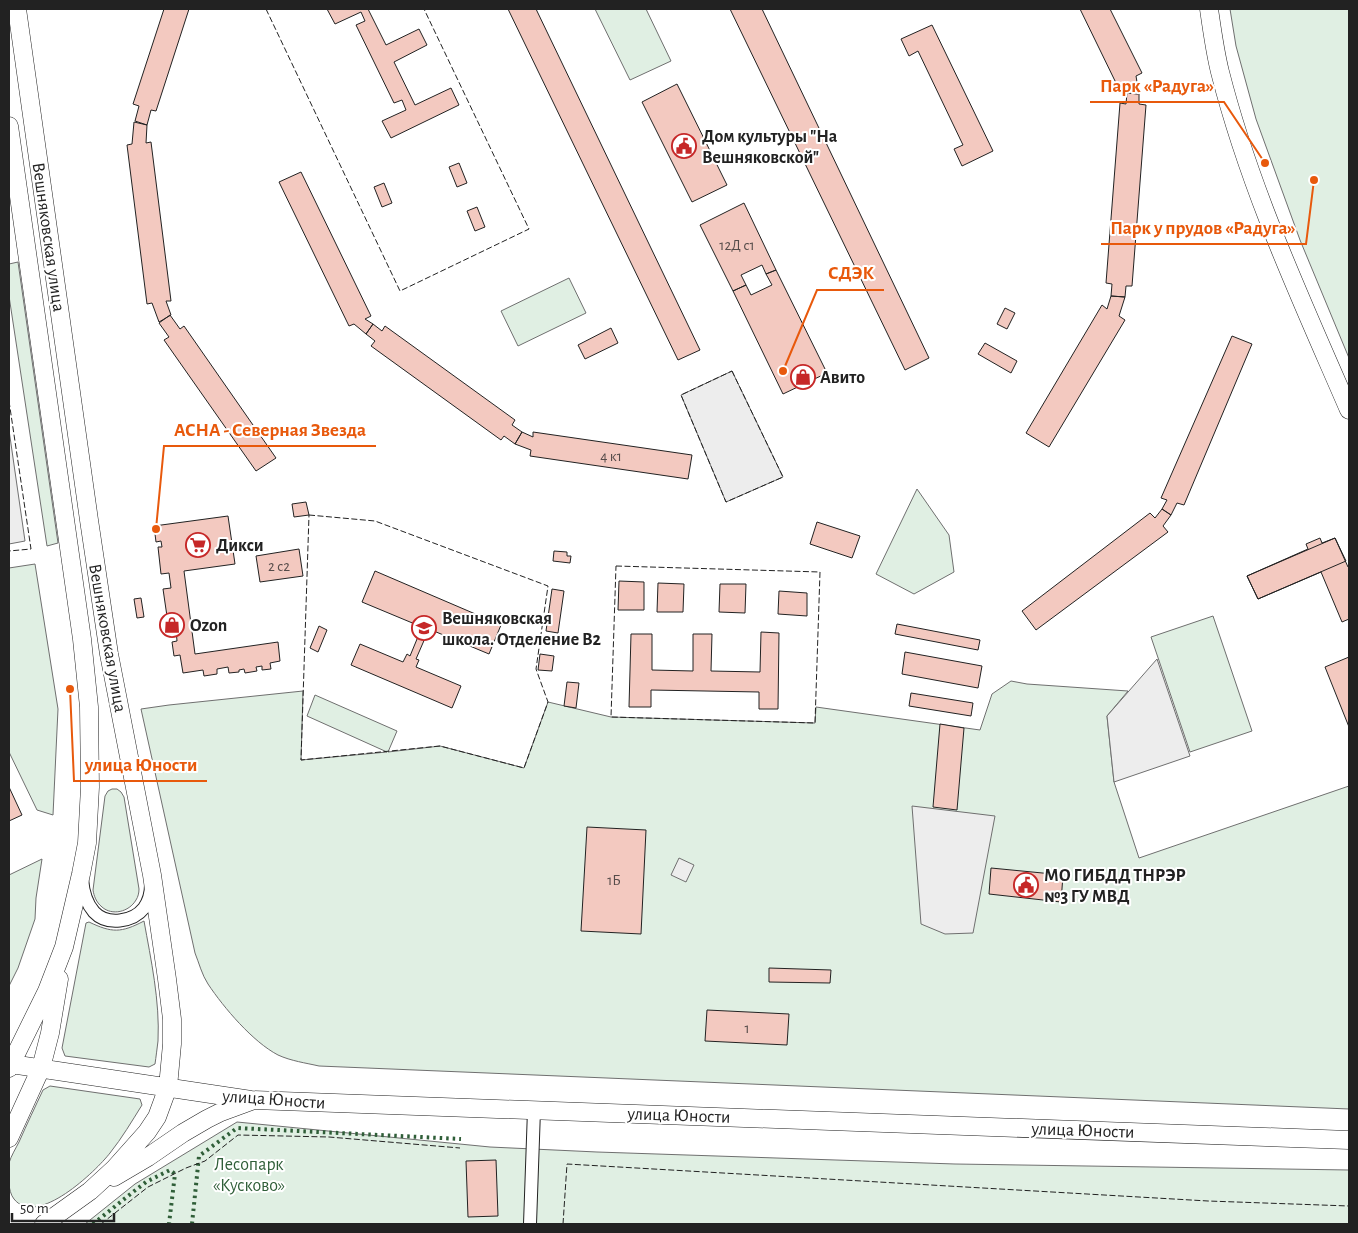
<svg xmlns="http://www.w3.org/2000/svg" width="1358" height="1233" viewBox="0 0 1358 1233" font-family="'Alegreya Sans',sans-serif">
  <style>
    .green { fill: #e0efe3; stroke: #6f6f6f }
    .parking { fill: #ededed; stroke: #6f6f6f }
    .building { fill: #f3c9c0; stroke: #222 }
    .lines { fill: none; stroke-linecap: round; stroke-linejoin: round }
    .street-casing { stroke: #222; stroke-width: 14 }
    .secondary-casing { stroke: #222; stroke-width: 19 }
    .street { stroke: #fff; stroke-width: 12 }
    .secondary { stroke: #fff; stroke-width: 18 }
    .hedge { stroke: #2f5e38; stroke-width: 4; stroke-dasharray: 2.5 4; stroke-linecap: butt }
    .fence { stroke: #222; stroke-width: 1; stroke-dasharray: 6 2.5; stroke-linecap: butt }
    .labels { text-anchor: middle; stroke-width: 4; stroke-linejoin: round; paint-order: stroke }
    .number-label { font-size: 15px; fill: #564c4a }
    .poi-label { font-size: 18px; font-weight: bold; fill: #222; stroke: #fff; text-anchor: start }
    .street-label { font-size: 18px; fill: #222; stroke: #fff }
    .park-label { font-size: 18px; fill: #2f5e38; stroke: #fff }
    .leader { fill: none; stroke: #e8590c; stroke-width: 2 }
    .callout-dot { fill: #e8590c; stroke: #fff; stroke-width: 2 }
    .callout-label { font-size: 19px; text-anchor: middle; font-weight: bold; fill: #e8590c; stroke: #fff; stroke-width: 4; stroke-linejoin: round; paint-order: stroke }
  </style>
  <rect width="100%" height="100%" fill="#fff"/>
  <path class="green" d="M595,9H646L671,61L630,80Z
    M1230,9H1349V358L1300,240L1256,119L1236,46Z
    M18,262L58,543L47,546L9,296V264Z
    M569,278L586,313L518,346L501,311Z
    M917,489L949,535L954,572L914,594L876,574Z
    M35,564L58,709L53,815L37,810L9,752V568Z
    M1213,616L1252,731L1190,752L1151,637Z
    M1011,681L1027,684L1128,691L1107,716L1114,782L1139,858L1349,786V1109L319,1066C306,1063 291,1061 278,1055C253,1042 224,1008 208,984C202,975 199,963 195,953L141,709L169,705L303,691L301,760L387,752L307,716L315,695L397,731L388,752L440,746L524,768L548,702L611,717L815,723L816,707L980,730L992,694Z
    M112,789H117L121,792L124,797L139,889C139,893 138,897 136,900C129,912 112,916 102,907C96,902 94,896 93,890L105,796L108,791Z
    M42,859L36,898L35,919L18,968L9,986V875Z
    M144,921C151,960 160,1001 158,1041C157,1049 156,1057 155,1064L149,1067L65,1056L62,1048L86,923L89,922C112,933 121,933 144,921Z
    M50,1086L140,1099L142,1105C132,1121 122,1138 110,1153C96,1171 37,1228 14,1199C8,1192 7,1172 9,1163C11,1156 16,1148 19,1142C27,1124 35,1107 43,1090Z
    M237,1122L490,1147L597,1152L955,1164L1349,1170V1224H85L135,1184Z"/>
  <path class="parking" d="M732,371L783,477L726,502L681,395Z
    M9,430L25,541L9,544Z
    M1157,659L1190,756L1114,782L1107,716Z
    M912,806L995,816L973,933L945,934L921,924Z
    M679,858L694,865L686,882L671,875Z"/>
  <path class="building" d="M164,9H189L156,111L151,110L147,125L135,121L139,106L133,104Z
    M327,9H368L386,45L419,29L427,45L394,62L415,105L451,88L459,105L391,138L382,121L406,110L402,100L394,103L356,25L365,21L361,12L335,24Z
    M508,9H536L700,350L678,360Z
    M730,9H762L929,358L905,370Z
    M1080,9H1110L1142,73L1136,76L1139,94L1127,93L1124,82L1117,85Z
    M932,25L993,151L962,166L954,149L963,145L918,51L909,56L901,39Z
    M677,84L727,185L692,202L642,102Z
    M1127,93L1139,94V104L1146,105L1132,286H1126L1125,297L1111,296L1112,284L1106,283L1120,103L1126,104Z
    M134,122L147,125L146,143L151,142L171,301H166L171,315L159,322L152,303L147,304L127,145L132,144Z
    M459,163L467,183L457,187L449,167Z
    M301,172L371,316L365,319L373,324L366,334L354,324L349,326L279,182Z
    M384,183L392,203L382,207L374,187Z
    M744,203L776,270L766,274L762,265L741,275L746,285L733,291L700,225Z
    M477,207L485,227L475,231L467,211Z
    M776,270L827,373L783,394L733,291L746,285L751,295L772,285L766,274Z
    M1111,296L1125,297L1119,316L1125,320L1049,447L1026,433L1102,305L1107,309Z
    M1005,308L1015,313L1007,329L997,324Z
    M170,315L180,329L184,326L276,458L256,471L164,340L169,337L159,323Z
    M373,324L382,331L385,326L515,420L512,425L522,432L515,444L504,436L501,440L371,346L375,341L366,334Z
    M611,328L618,343L585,359L578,345Z
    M1232,336L1252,344L1184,505L1177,503L1171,515L1162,509L1167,500L1161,498Z
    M985,343L1017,361L1011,373L978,354Z
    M522,432L533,437V432L692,455L688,479L530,456L531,450L515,444Z
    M306,502L309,515L294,517L292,504Z
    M1162,509L1171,515L1163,526L1168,532L1036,630L1022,611L1150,513L1155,518Z
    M228,516L235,564L184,571L195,654L278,642L280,661L270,663L271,669L262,670V666L256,667L257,671L245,673L244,669L239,670V672L229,673L228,667L217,669V674L204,676L203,670L183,673L180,655L174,656L172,642L177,641L176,629L169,630L163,589L171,588L169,573L161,574L158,547H162L161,541L156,542L154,526Z
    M817,522L860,536L852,558L810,544Z
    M1320,538L1322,543L1335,538L1348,567L1349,566V619L1342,622L1321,572L1258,599L1247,576L1308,549L1306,544Z
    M1335,538L1346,561L1258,599L1247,576Z
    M299,549L303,576L260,582L256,556Z
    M554,551L567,552V556H571L570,563L553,561Z
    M375,571L501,625L489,654L429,629L416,659L419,660L416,667L461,686L452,708L351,665L360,644L403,662L407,654L410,656L422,627L362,602Z
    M619,581L644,582V610H618Z
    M658,583L684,584L683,612H657Z
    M720,584H746L745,613L719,612Z
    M552,589L564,591L558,633L546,631Z
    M779,591L807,593V616L778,614Z
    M141,598L144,617L137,618L134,599Z
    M897,624L980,640L978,650L895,634Z
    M319,626L327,630L318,652L310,648Z
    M761,632L779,633L778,709H759V692L651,690V707H629L631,634H652V670L693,671V634H712L711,671L760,672Z
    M905,652L982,666L978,688L902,674Z
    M540,654L554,656L552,671L538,670Z
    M1349,657V727L1325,667Z
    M567,682L579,683L576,708L564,706Z
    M911,693L973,703L971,716L909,706Z
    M940,724L964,728L957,810L933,807Z
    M9,787L22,815L9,821Z
    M587,827L646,830L641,934L581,931Z
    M991,868L1063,875L1061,902L989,894Z
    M769,968L831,970L830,983L769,982Z
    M707,1010L789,1014L787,1045L705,1041Z
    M496,1160L498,1216L468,1217L466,1161Z"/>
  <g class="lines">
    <defs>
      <path id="street" d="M82,879C83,891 86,903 94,912C107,926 133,922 144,908C149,901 151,893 151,885
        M530,1224L534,1110"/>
      <path id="secondary" d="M17,9L89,520L109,654L152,875L167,979L172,1019V1044L168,1087L157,1117L147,1132L114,1169L90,1191L44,1224
        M1209,9C1212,30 1215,52 1220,72C1250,190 1301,299 1349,410
        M9,126L82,639L89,707L90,787L87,843L81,874L64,947L47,991L9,1068
        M11,1064L251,1100L1349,1140
        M9,1138L41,1068L50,1033L59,979
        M114,1177L148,1157L183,1133L207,1119L221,1112L251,1101"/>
    </defs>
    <use href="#street" class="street-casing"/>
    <use href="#secondary" class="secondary-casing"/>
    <use href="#street" class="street"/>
    <use href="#secondary" class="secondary"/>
    <path class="hedge" d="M93,1224L133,1192L146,1182L170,1170L175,1174L169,1224
      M192,1224L199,1156L237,1128L461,1139"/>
    <path class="fence" d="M266,9L400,291L529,229L424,9
      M732,371L783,477L726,502L681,395Z
      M9,401L31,549L9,551
      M309,515L375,521L548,586L536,669L548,702L524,768L440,746L301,760Z
      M616,566L820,572L815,723L611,717Z
      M101,1224L148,1187L186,1168L205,1161L238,1135L329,1137L460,1148
      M563,1224L567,1164L1208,1201L1349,1206"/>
  </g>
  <defs>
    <symbol id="civic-ring" viewBox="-11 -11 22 22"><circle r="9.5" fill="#fff" stroke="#c62828" stroke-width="1.5"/><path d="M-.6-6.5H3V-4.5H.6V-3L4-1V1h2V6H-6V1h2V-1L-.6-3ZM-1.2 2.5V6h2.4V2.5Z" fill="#c62828"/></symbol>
    <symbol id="shop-ring" viewBox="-11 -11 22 22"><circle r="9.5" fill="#fff" stroke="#c62828" stroke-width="1.5"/><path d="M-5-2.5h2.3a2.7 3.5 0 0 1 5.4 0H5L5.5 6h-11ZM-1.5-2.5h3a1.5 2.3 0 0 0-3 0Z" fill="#c62828"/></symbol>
    <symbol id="supermarket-ring" viewBox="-11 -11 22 22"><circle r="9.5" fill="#fff" stroke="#c62828" stroke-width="1.5"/><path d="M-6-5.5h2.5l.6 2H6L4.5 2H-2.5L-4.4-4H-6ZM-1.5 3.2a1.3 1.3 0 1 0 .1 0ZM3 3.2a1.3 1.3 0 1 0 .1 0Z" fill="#c62828"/></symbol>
    <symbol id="school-ring" viewBox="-11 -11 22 22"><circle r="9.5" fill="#fff" stroke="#c62828" stroke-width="1.5"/><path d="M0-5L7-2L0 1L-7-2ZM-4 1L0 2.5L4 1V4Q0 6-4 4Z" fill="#c62828"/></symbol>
  </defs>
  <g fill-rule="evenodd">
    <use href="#civic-ring" x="670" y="132" width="28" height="28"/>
    <use href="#shop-ring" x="789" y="363" width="28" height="28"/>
    <use href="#supermarket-ring" x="184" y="531" width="28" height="28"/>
    <use href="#shop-ring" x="158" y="611" width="28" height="28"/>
    <use href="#school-ring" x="410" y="614" width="28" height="28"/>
    <use href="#civic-ring" x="1012" y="871" width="28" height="28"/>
  </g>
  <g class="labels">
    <g class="number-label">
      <text x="737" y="250">12Д с1</text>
      <text x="611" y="461">4 к1</text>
      <text x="279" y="571">2 с2</text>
      <text x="614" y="885">1Б</text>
      <text x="747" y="1033">1</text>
    </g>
    <g class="poi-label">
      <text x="702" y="142">Дом культуры "На<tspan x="702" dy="21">Вешняковской"</tspan></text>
      <text x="820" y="383">Авито</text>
      <text x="216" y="551">Дикси</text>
      <text x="442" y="624">Вешняковская<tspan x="442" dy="21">школа. Отделение В2</tspan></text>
      <text x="190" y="631">Ozon</text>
      <text x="1044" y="881">МО ГИБДД ТНРЭР<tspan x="1044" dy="21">№3 ГУ МВД</tspan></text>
    </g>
    <g class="street-label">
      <text transform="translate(49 237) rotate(82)" y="6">Вешняковская улица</text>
      <text transform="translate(108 638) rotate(80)" y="6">Вешняковская улица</text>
      <text transform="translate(274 1099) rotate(4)" y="6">улица Юности</text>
      <text transform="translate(679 1115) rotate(2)" y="6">улица Юности</text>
      <text transform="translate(1083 1130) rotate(2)" y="6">улица Юности</text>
    </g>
    <g class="park-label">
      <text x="249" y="1170">Лесопарк<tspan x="249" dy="21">«Кусково»</tspan></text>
    </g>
  </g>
  <path class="leader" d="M1265 163L1224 102H1090M1314 180L1306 244H1101M783 371L817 290H884M156 529L164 446H376M70 689L74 781H207"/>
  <g class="callout-dot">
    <circle cx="1265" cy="163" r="5"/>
    <circle cx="1314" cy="180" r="5"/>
    <circle cx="783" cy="371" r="5"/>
    <circle cx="156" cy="529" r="5"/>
    <circle cx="70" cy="689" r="5"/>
  </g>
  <g class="callout-label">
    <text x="1157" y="92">Парк «Радуга»</text>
    <text x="1203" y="234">Парк у прудов «Радуга»</text>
    <text x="851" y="279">СДЭК</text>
    <text x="270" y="436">АСНА - Северная Звезда</text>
    <text x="141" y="771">улица Юности</text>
  </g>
  <rect width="1358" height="1233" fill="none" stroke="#222222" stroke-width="20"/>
  <path d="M12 1213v8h102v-8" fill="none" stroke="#222222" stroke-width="2.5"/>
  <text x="20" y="1213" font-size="15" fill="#222222" stroke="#ffffff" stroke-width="4" paint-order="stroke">50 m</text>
</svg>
